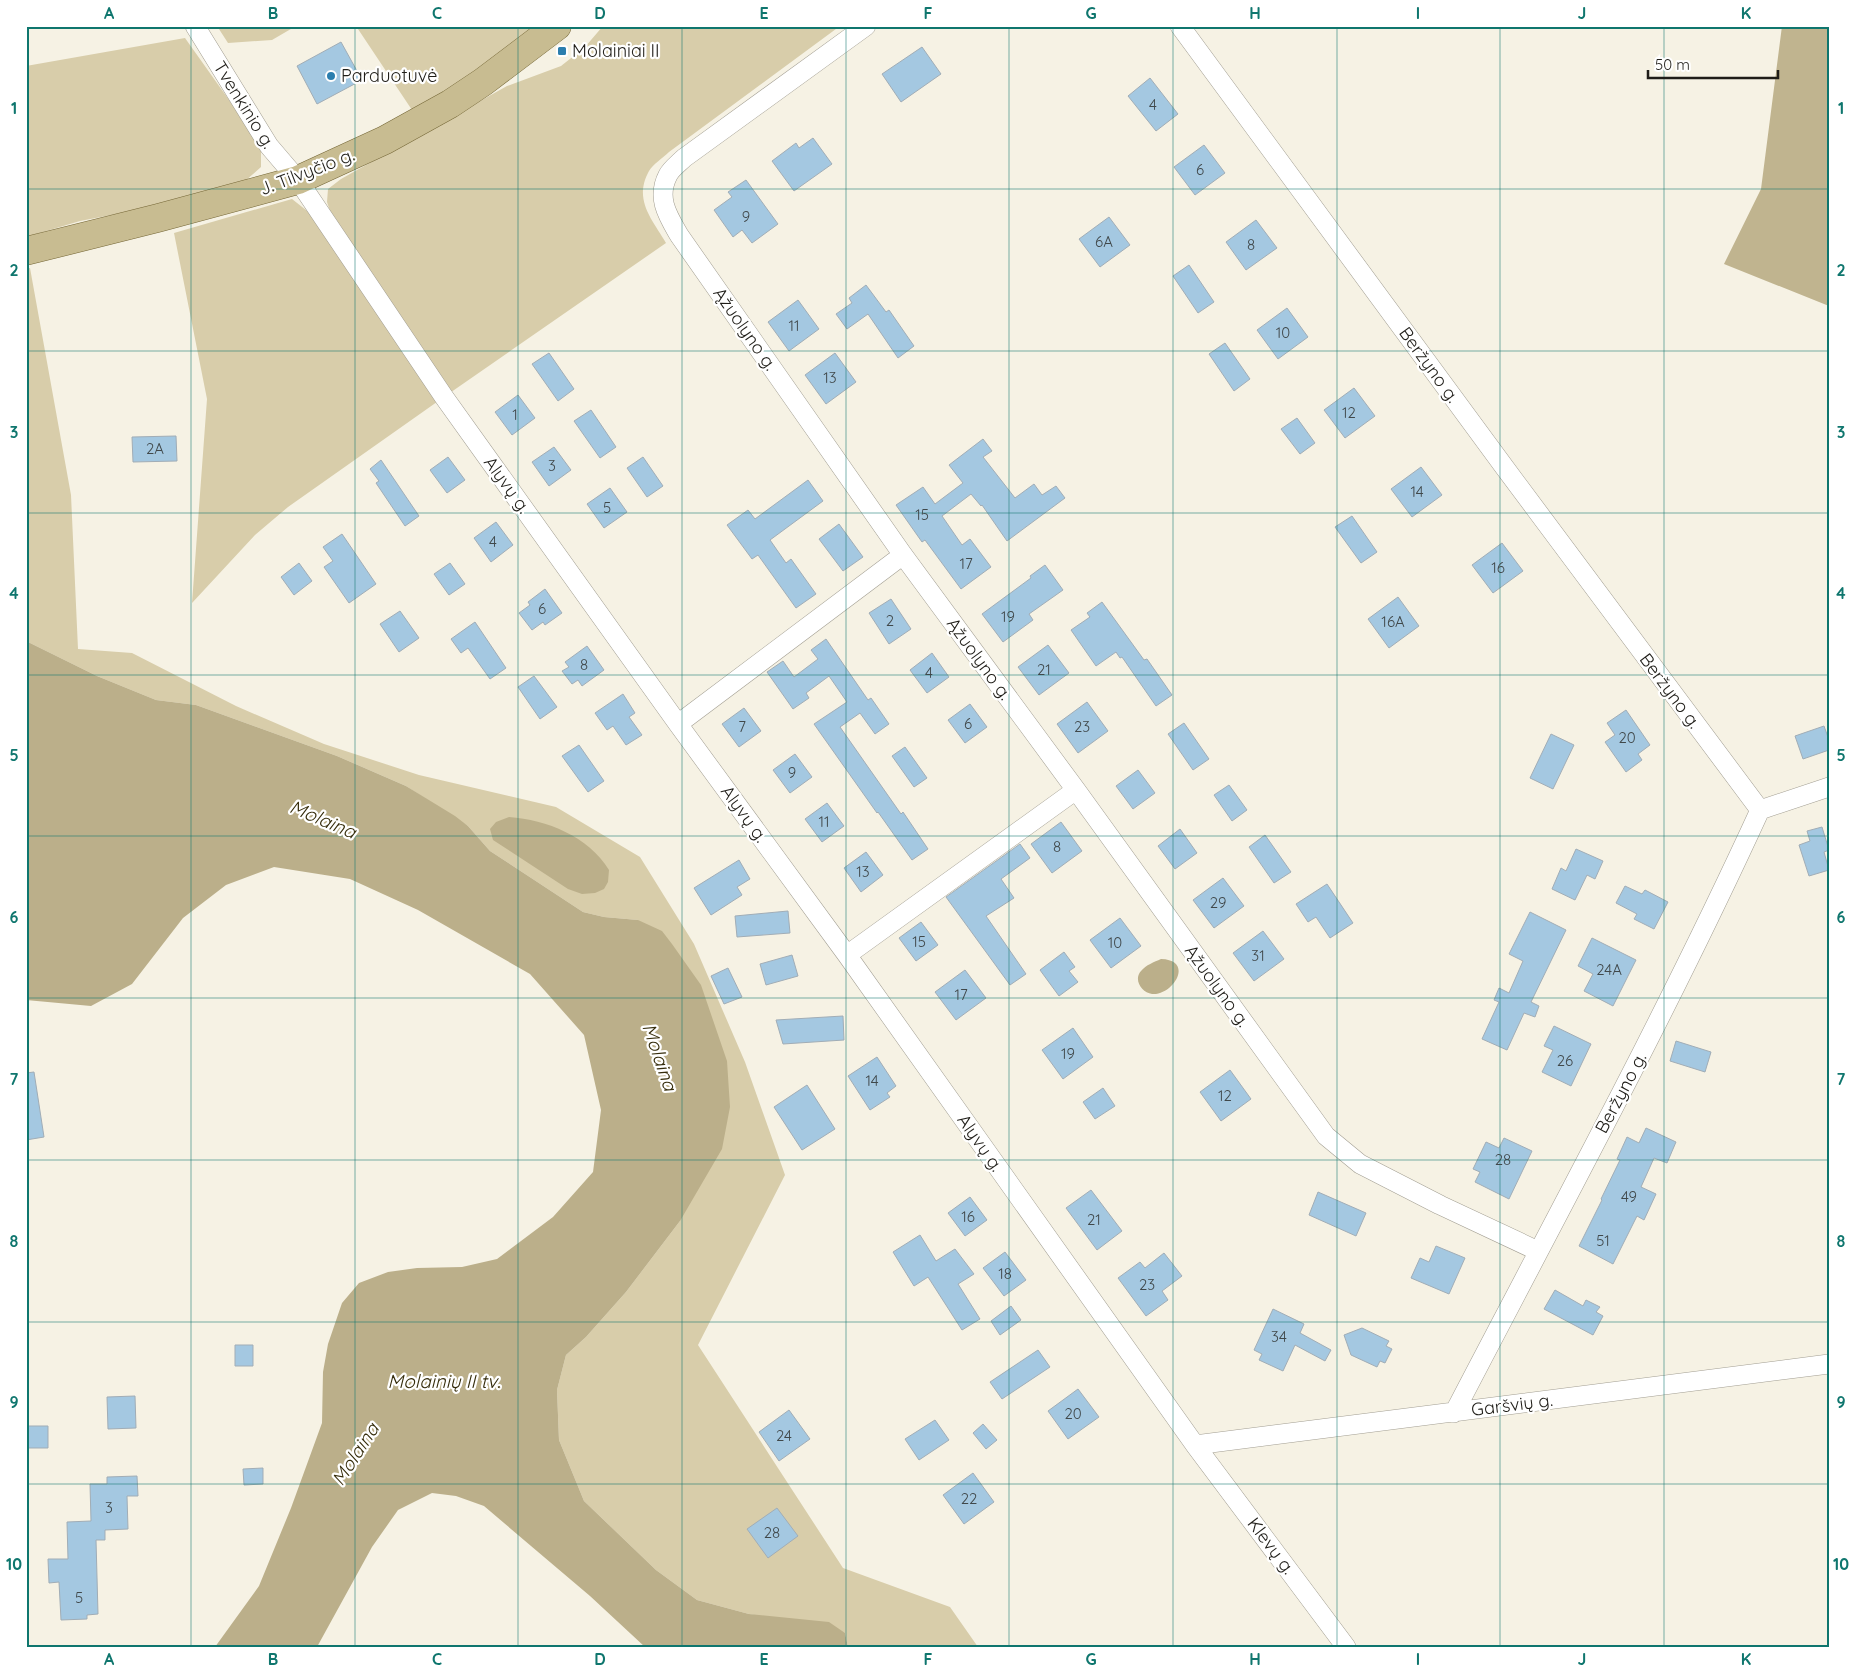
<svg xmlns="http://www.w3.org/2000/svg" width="1855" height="1673" viewBox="0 0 1855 1673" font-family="Quicksand,sans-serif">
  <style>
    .green { fill: #d8cdaa }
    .forest { fill: #c0b48f }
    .water { fill: #bbaf8a }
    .building { fill: #a4c8e1; stroke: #a1adb6 }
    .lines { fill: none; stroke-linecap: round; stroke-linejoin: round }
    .street-casing { stroke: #a29e92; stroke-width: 20 }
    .primary-casing { stroke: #756737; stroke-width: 29 }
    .street { stroke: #fff; stroke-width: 19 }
    .primary { stroke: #c8bc91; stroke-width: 28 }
    .grid { fill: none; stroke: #0f766e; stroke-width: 1; stroke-opacity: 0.55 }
    .poi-dot { fill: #2b7eae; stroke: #fff; stroke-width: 2 }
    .labels { text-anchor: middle; stroke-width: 4.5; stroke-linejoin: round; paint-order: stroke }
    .number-label { font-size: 15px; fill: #40484a }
    .poi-label { font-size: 18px; fill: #1f1d18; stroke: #fff; text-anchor: start }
    .street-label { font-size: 18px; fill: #1f1d18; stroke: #fff }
    .water-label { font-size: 19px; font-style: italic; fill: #352c0b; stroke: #fff }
    .neatline { fill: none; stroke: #0f766e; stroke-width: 2 }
    .grid-label { font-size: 16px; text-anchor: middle; font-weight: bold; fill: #0f766e }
  </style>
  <rect width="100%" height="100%" fill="#f6f2e4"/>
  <path class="green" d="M217,26H296L272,40L228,43Z
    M356,26H535L498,55L414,113Z
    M603,26H840L669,152C663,158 653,164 649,171C633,200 652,219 666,243L444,397L288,507L255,535L192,603L207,399L174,233L292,199L311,214L333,220L327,202L328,189L341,179L507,86L561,66L585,47Z
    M185,38L261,145V167L245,181L179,202L80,221L26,237V66Z
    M30,268L71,495L78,649L132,653L236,706L324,744L419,775L556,807L640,857L694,944L745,1062L785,1175L698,1345L843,1568L950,1607L978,1647H848L845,1633L749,1614L697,1600L656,1570L584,1501L559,1440L557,1390L566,1355L586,1337L626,1292L680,1221L638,920L604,917L583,912L490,851L468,826L406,786L337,756L196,705L156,700L97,676L26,641V269Z"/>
  <path class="forest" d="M1782,26H1829V306L1724,264L1761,189Z"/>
  <path class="water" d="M26,641L97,676L156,700L196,705L337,756L406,786L455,816L468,826L490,851L583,912L604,917L638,920L662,931L672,944L701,985L727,1061L730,1107L722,1149L680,1221L626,1292L586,1337L566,1355L557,1390L559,1440L584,1501L656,1570L697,1600L749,1614L829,1622L845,1633L848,1647H645L590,1596L484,1506L456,1496L432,1493L398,1510L372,1547L317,1647H215L259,1586L291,1508L322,1423L323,1372L328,1344L342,1303L359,1283L388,1272L417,1268L462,1267L497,1259L553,1217L593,1172L601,1110L584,1035L530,974L418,910L350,879L274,867L226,885L183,918L132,984L91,1006L26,1000Z
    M509,817C547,820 588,836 609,870L608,882L604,889L595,893L582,894L568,889L493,840L490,829L496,822Z
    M1161,959C1195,960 1173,996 1152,994C1142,993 1133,980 1141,971C1146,965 1154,962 1161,959Z"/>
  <path class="building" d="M341,42L362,80L317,104L297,66Z
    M922,47L941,74L901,102L882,74Z
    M1150,78L1178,114L1156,131L1128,96Z
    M813,138L832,164L794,191L772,161L796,143L799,148Z
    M1204,145L1225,173L1195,195L1174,167Z
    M746,180L778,224L752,243L742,230L733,237L714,210L732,197L728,192Z
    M1109,217L1130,245L1100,267L1079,239Z
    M1256,220L1277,248L1246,270L1226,242Z
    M1189,265L1214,302L1198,313L1173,276Z
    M866,285L886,312L889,310L914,346L898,358L868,314L847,329L836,314L852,303L849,298Z
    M798,300L819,329L789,351L768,322Z
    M1287,308L1308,337L1278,359L1257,330Z
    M1225,343L1250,379L1234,391L1209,354Z
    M549,353L574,389L558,401L532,364Z
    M835,353L856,382L826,404L805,375Z
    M1354,388L1375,416L1345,438L1324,410Z
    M518,395L535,418L512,435L495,412Z
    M591,410L616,447L600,458L574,421Z
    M1297,418L1315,443L1300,454L1281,429Z
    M176,436L177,461L133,462L132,437Z
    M983,439L992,451L983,457L1015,498L1034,484L1042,495L1056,486L1065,498L1007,541L982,505L981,506L971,494L942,516L962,545L970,539L991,567L961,589L925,540L922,542L896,505L923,487L935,504L963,483L949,465Z
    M554,447L571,470L549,486L532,462Z
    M448,457L465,480L447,493L430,470Z
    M643,457L663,486L647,497L627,468Z
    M381,460L419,516L405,526L376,483L379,481L370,469Z
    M1421,467L1442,495L1412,517L1391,489Z
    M808,480L823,501L770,540L786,563L791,559L816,594L796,608L758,555L752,559L727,525L748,510L755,519Z
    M610,488L627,512L604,528L587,504Z
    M1352,516L1377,552L1361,563L1335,527Z
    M496,522L513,545L491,562L474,538Z
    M839,524L863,557L843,571L819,539Z
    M342,534L376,584L349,603L324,567L333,561L323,547Z
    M1502,543L1523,571L1493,593L1472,565Z
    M299,563L312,581L294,595L281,577Z
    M450,563L465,584L449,595L434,574Z
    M1045,565L1063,590L1029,614L1033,620L1003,642L982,614L1031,578L1030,576Z
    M545,589L562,613L545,625L543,622L532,630L519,613L530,605L528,602Z
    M1398,597L1419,626L1389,648L1368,619Z
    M891,599L911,629L889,644L869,613Z
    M1102,602L1144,660L1147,659L1172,695L1156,706L1122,657L1120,658L1116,652L1096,666L1071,630L1090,617L1087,613Z
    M400,611L419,638L399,652L380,624Z
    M475,622L506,668L490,679L468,648L461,653L451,639Z
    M826,639L868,700L871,698L889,724L875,734L860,713L840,727L901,814L903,812L928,849L912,860L878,812L877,813L814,724L847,702L829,676L806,693L809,698L793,709L767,672L783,661L794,677L818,659L811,650Z
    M1048,645L1069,673L1039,695L1018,667Z
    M587,646L604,670L582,686L578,680L572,684L562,671L569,667L565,662Z
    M932,653L949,677L927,693L910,670Z
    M534,676L557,707L540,719L518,687Z
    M623,694L635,713L629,717L642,735L626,745L613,726L607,730L595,713Z
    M1087,702L1108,731L1078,753L1057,724Z
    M970,704L987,727L965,743L948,720Z
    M744,708L761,731L739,747L722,724Z
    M1626,710L1650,745L1638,754L1642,760L1626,772L1605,742L1615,735L1607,723Z
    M1184,723L1209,759L1193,770L1168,734Z
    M1824,726L1829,740V750L1803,759L1795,736Z
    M1551,734L1574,745L1553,789L1530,778Z
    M579,745L604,781L588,792L562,756Z
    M905,747L927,778L914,787L892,756Z
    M795,754L812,777L790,793L773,770Z
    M1138,770L1155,793L1133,809L1116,786Z
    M1229,785L1247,810L1232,821L1214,795Z
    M827,803L844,826L822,842L805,819Z
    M1061,822L1082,851L1052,873L1031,844Z
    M1822,827L1829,850L1824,852L1829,870L1809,876L1799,845L1810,841L1807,831Z
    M1180,829L1197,853L1175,869L1158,846Z
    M1265,835L1291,872L1274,883L1249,847Z
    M1020,844L1030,858L1001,879L1014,898L986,916L1026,974L1010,985L946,897Z
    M1576,849L1603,861L1595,879L1587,875L1575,900L1552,889L1561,868L1566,871Z
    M866,852L883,875L861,892L844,868Z
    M739,860L750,879L737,887L742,895L711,915L694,888Z
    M1223,878L1244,906L1214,928L1193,900Z
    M1327,884L1353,923L1330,938L1316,917L1308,922L1296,904Z
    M1625,886L1642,894L1645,890L1668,902L1654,929L1634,919L1637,914L1616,903Z
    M788,911L790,933L737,937L735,916Z
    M1530,912L1566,930L1531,1002L1539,1006L1535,1017L1524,1013L1507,1050L1482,1039L1499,1002L1494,1000L1499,988L1509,993L1523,961L1509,954Z
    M1120,918L1141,946L1111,968L1090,940Z
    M921,922L938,945L916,961L899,938Z
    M1263,931L1284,959L1254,981L1233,953Z
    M1592,938L1636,960L1613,1006L1584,991L1593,974L1578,966Z
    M1064,952L1075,967L1069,971L1078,982L1059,996L1040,970Z
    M792,955L798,976L766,985L760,964Z
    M728,968L742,997L724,1004L711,976Z
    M965,970L986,998L956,1020L935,992Z
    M843,1016L844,1040L783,1044L776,1020Z
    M1554,1026L1591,1044L1571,1086L1542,1072L1553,1050L1544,1046Z
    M1073,1028L1093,1057L1063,1079L1042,1050Z
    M1676,1041L1711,1052L1705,1072L1670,1061Z
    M877,1057L896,1086L887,1093L890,1097L870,1110L848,1076Z
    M1230,1070L1251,1099L1221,1121L1200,1092Z
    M34,1072L44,1137L26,1140V1073Z
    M807,1085L835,1129L802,1150L774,1107Z
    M1103,1088L1115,1106L1095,1119L1083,1102Z
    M1646,1128L1676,1142L1667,1163L1654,1158L1641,1187L1656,1194L1644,1220L1637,1216L1613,1264L1579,1246L1602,1200L1601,1199L1620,1160L1617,1159L1627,1137L1639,1143Z
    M1504,1138L1532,1151L1509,1199L1475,1182L1480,1172L1473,1169L1486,1142L1499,1148Z
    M1091,1190L1122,1231L1097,1250L1066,1208Z
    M1318,1192L1366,1213L1356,1236L1309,1215Z
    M970,1197L987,1220L965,1236L948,1213Z
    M920,1235L936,1261L955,1249L974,1274L958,1284L980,1319L962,1330L928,1277L914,1286L893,1252Z
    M1436,1246L1465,1258L1449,1294L1411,1278L1420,1258L1429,1262Z
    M1005,1252L1026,1280L1004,1296L983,1268Z
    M1164,1253L1182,1276L1162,1291L1168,1300L1146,1316L1118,1278L1140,1262L1145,1268Z
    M1555,1290L1583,1306L1586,1300L1600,1307L1596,1312L1603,1316L1593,1335L1544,1309Z
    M1011,1306L1021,1320L1000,1335L991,1321Z
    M1273,1309L1304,1324L1300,1333L1331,1350L1325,1361L1295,1345L1283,1371L1259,1360L1262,1354L1254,1350Z
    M1362,1328L1389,1341L1386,1346L1392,1349L1385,1363L1380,1361L1377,1367L1351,1355L1344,1335Z
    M235,1345H253V1366H235Z
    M1038,1350L1050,1367L1002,1399L990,1382Z
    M1078,1389L1099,1417L1068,1439L1048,1411Z
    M135,1396L136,1428L108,1429L107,1397Z
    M789,1410L810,1439L779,1461L759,1432Z
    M935,1420L949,1440L919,1460L905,1439Z
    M983,1424L997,1440L986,1449L973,1433Z
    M26,1426H48V1448H26Z
    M263,1468V1484L244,1485L243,1469Z
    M973,1473L994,1502L964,1524L943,1495Z
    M137,1476L138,1496H127L128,1529L105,1530V1540H96L98,1614L87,1615V1619L61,1620L59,1582L49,1583L48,1559H68L67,1522L91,1521L90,1484H107V1477Z
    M777,1508L798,1536L768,1558L747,1529Z"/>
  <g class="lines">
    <defs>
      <path id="street" d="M195,26L269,146L298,180L444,397L678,724L847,955L1195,1445L1346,1647
        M866,26L684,158C679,163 671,169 668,175C656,198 668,216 679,235L903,555L1076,790L1326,1136L1360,1164L1440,1205L1538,1251
        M1180,26L1505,468L1760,810
        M678,724L903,555
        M1760,810L1829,787
        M847,955L1076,790
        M1454,1413C1558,1213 1666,1015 1760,810
        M1195,1445L1829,1364"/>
      <path id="primary" d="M26,251L158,218L298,180L385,140L450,104L483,82L557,26"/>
    </defs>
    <use href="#street" class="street-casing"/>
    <use href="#primary" class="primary-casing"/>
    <use href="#street" class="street"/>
    <use href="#primary" class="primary"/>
  </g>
  <path class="grid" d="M191,26V1647M355,26V1647M518,26V1647M682,26V1647M846,26V1647M1009,26V1647M1173,26V1647M1337,26V1647M1500,26V1647M1664,26V1647M26,189H1829M26,351H1829M26,513H1829M26,675H1829M26,836H1829M26,998H1829M26,1160H1829M26,1322H1829M26,1484H1829"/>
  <g class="poi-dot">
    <rect x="557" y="46" width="10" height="10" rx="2.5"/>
    <circle cx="331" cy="76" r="5"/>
  </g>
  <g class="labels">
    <g class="number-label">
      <text x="1153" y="110">4</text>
      <text x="1200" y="175">6</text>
      <text x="746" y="222">9</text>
      <text x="1104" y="247">6A</text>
      <text x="1251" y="250">8</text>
      <text x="794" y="331">11</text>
      <text x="1283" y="338">10</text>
      <text x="830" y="383">13</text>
      <text x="1349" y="418">12</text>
      <text x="515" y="420">1</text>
      <text x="155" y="454">2A</text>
      <text x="552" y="471">3</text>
      <text x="1417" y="497">14</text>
      <text x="607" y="513">5</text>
      <text x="922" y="520">15</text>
      <text x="493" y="547">4</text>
      <text x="966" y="569">17</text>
      <text x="1498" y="573">16</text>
      <text x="542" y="614">6</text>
      <text x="1008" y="622">19</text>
      <text x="890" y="626">2</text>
      <text x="1393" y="627">16A</text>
      <text x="584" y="670">8</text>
      <text x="1044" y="675">21</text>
      <text x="929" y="678">4</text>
      <text x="968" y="729">6</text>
      <text x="742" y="732">7</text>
      <text x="1082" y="732">23</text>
      <text x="1627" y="743">20</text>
      <text x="792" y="778">9</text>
      <text x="824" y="827">11</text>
      <text x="1057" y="852">8</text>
      <text x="863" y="877">13</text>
      <text x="1218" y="908">29</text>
      <text x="919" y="947">15</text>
      <text x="1115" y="948">10</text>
      <text x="1258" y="961">31</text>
      <text x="1609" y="975">24A</text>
      <text x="961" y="1000">17</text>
      <text x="1068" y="1059">19</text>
      <text x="1565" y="1066">26</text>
      <text x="872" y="1086">14</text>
      <text x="1225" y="1101">12</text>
      <text x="1503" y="1165">28</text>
      <text x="1629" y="1202">49</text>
      <text x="968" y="1222">16</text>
      <text x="1094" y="1225">21</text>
      <text x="1603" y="1246">51</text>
      <text x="1005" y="1279">18</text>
      <text x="1147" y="1290">23</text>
      <text x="1279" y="1342">34</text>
      <text x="1073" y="1419">20</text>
      <text x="784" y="1441">24</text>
      <text x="969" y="1504">22</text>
      <text x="109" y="1513">3</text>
      <text x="772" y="1538">28</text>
      <text x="79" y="1603">5</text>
    </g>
    <g class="poi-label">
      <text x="572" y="57">Molainiai II</text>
      <text x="341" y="82">Parduotuvė</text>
    </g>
    <g class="street-label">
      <text transform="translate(244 105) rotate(58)" y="6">Tvenkinio g.</text>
      <text transform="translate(307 172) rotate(-21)" y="6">J. Tilvyčio g.</text>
      <text transform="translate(745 329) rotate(55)" y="6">Ąžuolyno g.</text>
      <text transform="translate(1429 365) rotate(54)" y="6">Beržyno g.</text>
      <text transform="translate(507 485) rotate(54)" y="6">Alyvų g.</text>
      <text transform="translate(979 659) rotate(54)" y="6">Ąžuolyno g.</text>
      <text transform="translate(1670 691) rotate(53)" y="6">Beržyno g.</text>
      <text transform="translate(744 814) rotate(54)" y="6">Alyvų g.</text>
      <text transform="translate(1217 986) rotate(54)" y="6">Ąžuolyno g.</text>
      <text transform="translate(1621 1093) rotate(-62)" y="6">Beržyno g.</text>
      <text transform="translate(980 1143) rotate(55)" y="6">Alyvų g.</text>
      <text transform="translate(1512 1405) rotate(-7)" y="6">Garšvių g.</text>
      <text transform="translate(1271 1546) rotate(53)" y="6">Klevų g.</text>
    </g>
    <g class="water-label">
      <text transform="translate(323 819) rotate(23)" y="7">Molaina</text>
      <text transform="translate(660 1057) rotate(71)" y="7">Molaina</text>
      <text x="444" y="1388">Molainių II tv.</text>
      <text transform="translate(355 1454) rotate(-57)" y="7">Molaina</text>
    </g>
  </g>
  <rect width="1855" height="1673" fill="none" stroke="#ffffff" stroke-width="55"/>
  <path d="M1648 70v8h130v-8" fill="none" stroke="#1f1d18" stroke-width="2.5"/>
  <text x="1655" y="70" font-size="15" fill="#1f1d18" stroke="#ffffff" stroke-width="4" paint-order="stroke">50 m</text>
  <rect x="28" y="28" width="1800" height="1618" class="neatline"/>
  <g class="grid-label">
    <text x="109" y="19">A</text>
    <text x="273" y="19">B</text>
    <text x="437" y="19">C</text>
    <text x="600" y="19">D</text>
    <text x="764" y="19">E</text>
    <text x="928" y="19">F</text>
    <text x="1091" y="19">G</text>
    <text x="1255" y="19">H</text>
    <text x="1418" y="19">I</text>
    <text x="1582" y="19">J</text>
    <text x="1746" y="19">K</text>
    <text x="14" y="114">1</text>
    <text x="1841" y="114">1</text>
    <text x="14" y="276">2</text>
    <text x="1841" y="276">2</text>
    <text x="14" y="438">3</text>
    <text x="1841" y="438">3</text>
    <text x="14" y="599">4</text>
    <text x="1841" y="599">4</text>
    <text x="14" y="761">5</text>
    <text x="1841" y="761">5</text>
    <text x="14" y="923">6</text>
    <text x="1841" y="923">6</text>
    <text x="14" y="1085">7</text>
    <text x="1841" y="1085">7</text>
    <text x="14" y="1247">8</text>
    <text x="1841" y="1247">8</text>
    <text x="14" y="1408">9</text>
    <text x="1841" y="1408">9</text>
    <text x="14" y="1570">10</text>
    <text x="1841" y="1570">10</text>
    <text x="109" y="1665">A</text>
    <text x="273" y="1665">B</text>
    <text x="437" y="1665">C</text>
    <text x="600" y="1665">D</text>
    <text x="764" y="1665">E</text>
    <text x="928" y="1665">F</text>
    <text x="1091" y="1665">G</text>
    <text x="1255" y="1665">H</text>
    <text x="1418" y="1665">I</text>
    <text x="1582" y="1665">J</text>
    <text x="1746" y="1665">K</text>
  </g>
</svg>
